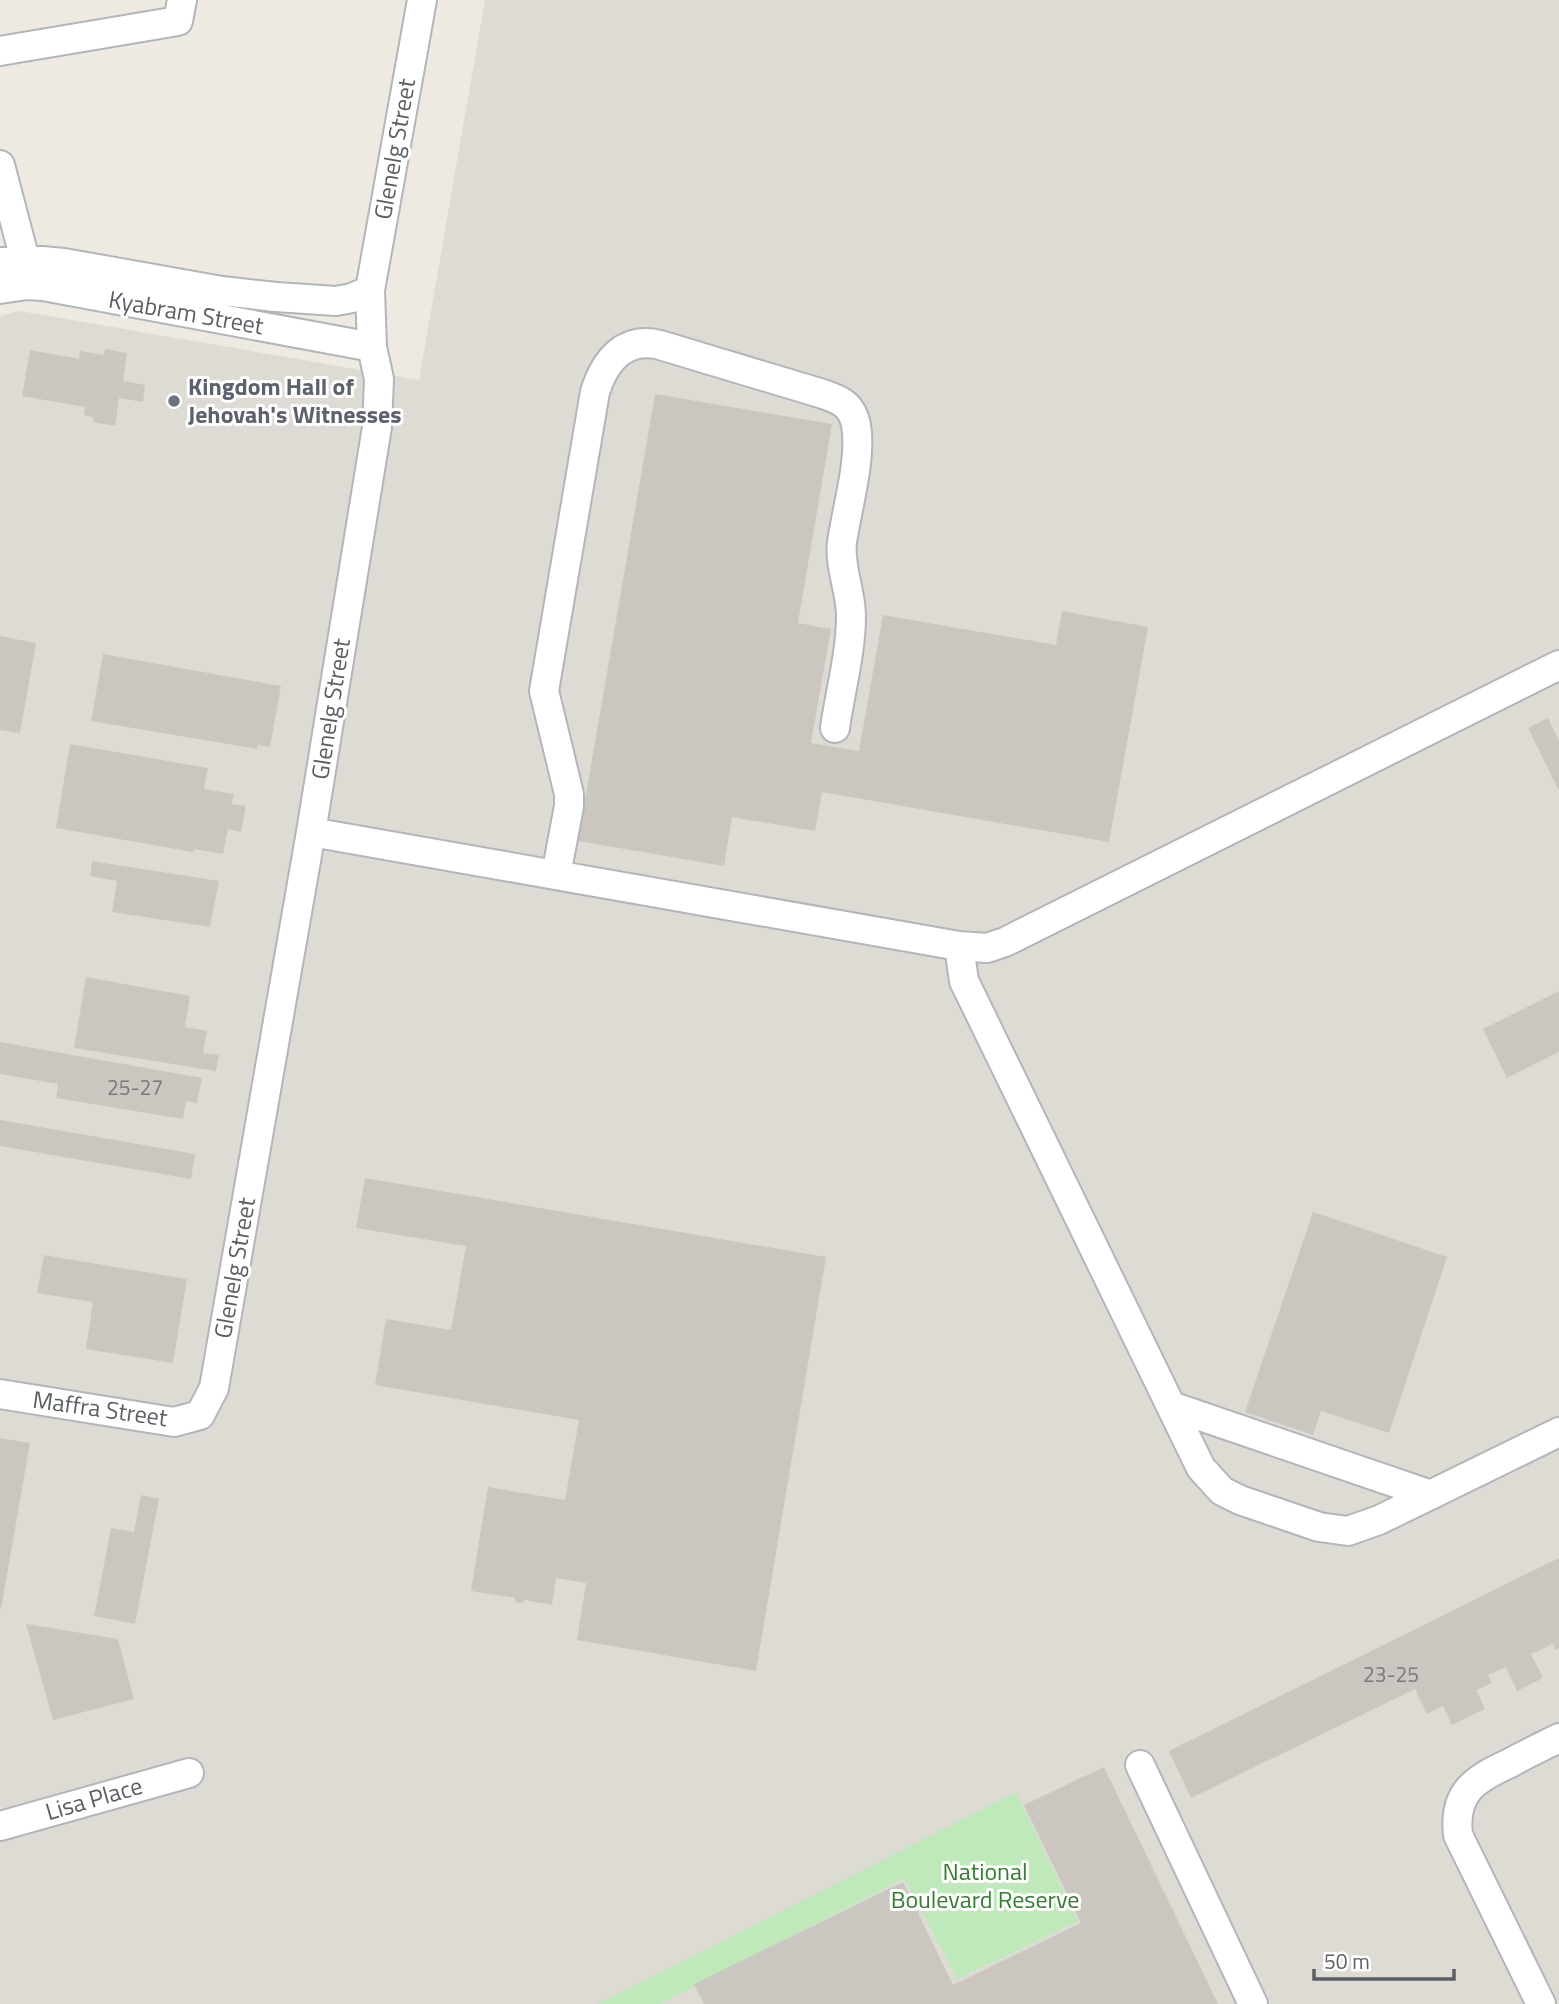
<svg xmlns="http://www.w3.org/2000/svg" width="1559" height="2004" viewBox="0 0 1559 2004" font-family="'Titillium Web',sans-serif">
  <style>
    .industrial { fill: #dedbd5 }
    .green { fill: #bfe9ba }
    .building { fill: #cbc7c0 }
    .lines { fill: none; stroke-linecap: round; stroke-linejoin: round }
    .minor-casing { stroke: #b2b6ba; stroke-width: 32 }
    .minor { stroke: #fff; stroke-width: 28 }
    .worship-dot { fill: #6b7280; stroke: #fff; stroke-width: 2.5 }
    .labels { text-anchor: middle; stroke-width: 6; stroke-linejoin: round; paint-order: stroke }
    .number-label { font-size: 21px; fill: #76797b }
    .street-label { font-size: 24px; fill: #595f64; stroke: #fff }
    .worship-label { font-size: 24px; font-weight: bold; fill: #5b616d; stroke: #fff; text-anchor: start }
    .park-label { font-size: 24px; fill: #30822a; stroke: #fff }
  </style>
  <rect width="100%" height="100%" fill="#eeeae1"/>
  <path class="industrial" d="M485,0H1559V2004H0V316L20,311L419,380Z"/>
  <path class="green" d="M1016,1792L1078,1921L957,1979L904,1878L659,2004H597Z"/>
  <path class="building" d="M105,349L127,353L123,381L145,385L143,402L119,398L115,426L93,422V417L84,415L85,407L22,396L30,350L79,359L80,351L104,355Z
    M655,394L832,424L798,623L831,629L811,743L859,751L883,615L1056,645L1062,611L1148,627L1109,842L822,792L815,831L732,817L724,866L578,841Z
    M0,636L36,643L20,733L0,730Z
    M103,654L281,686L270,747L258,745L257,749L91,721Z
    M1548,718L1559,741V791L1528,728Z
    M70,744L208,768L204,789L234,794L232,804L246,806L241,832L228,829L223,854L194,849L193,852L56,828Z
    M92,861L219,881L210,927L112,912L117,881L90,876Z
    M86,977L190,996L185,1027L207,1031L203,1053L219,1055L216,1071L74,1048Z
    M1559,991V1052L1507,1078L1483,1029Z
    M0,1042L202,1078L197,1103L186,1101L183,1119L56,1098L58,1084L0,1074Z
    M0,1120L195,1154L191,1179L0,1146Z
    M365,1178L826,1257L756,1671L577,1640L586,1583L556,1578L552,1605L524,1600L523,1603L515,1602V1598L471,1591L488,1487L565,1500L579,1420L375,1385L386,1319L451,1330L466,1246L356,1228Z
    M1313,1212L1447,1257L1389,1433L1321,1411L1313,1435L1245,1412Z
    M44,1255L187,1279L173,1363L86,1349L93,1302L37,1293Z
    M0,1438L30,1443L1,1609H0Z
    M141,1495L159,1499L135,1624L94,1616L111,1528L134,1532Z
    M1559,1558V1648L1556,1650L1553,1644L1531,1654L1543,1678L1517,1691L1506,1667L1488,1675L1492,1683L1476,1690L1485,1709L1452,1725L1443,1706L1427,1714L1415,1689L1191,1798L1169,1751Z
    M26,1624L118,1639L134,1699L53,1720Z
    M1104,1767L1218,2004H704L694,1984L903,1882L953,1985L1081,1923L1024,1805Z"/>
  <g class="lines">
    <defs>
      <path id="minor" d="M0,51L178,21L182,0
        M0,165L25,260L26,278
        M0,262L42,261L64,263L222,291L276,297L336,301L352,298L370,290
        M0,289L27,285L43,286L372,347
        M1559,665L1005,942L987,948L959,946L964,981L1201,1468L1222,1491L1240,1500L1319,1527L1348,1531L1379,1520L1559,1432
        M311,832L959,946
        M556,875L569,806V794L544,691L595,392C605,360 625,336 660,345L823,394C841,400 852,405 856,425C862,458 847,508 842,542C839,567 851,591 851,616C851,653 840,692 835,728
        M0,1394L174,1422L200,1415L214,1388L311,832L377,427L379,379L372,347L370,290L422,0
        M1171,1406L1431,1495
        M1140,1765L1253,2004
        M0,1826L189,1773
        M1541,2004L1458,1835C1453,1792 1475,1779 1510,1763C1526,1754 1543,1746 1559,1738"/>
    </defs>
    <use href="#minor" class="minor-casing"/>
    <use href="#minor" class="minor"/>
  </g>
  <circle class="worship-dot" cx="174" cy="401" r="7"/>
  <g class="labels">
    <g class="number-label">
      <text x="135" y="1095">25-27</text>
      <text x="1391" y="1682">23-25</text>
    </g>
    <g class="street-label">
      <text transform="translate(395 149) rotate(-80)" y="8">Glenelg Street</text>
      <text transform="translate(186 313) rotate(10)" y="8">Kyabram Street</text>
      <text transform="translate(331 709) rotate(-81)" y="8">Glenelg Street</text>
      <text transform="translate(235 1268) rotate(-80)" y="8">Glenelg Street</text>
      <text transform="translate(100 1409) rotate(8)" y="8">Maffra Street</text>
      <text transform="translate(94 1799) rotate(-16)" y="8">Lisa Place</text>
    </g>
    <g class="worship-label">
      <text x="188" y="395">Kingdom Hall of<tspan x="188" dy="28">Jehovah's Witnesses</tspan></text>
    </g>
    <g class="park-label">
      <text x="985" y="1880">National<tspan x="985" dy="28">Boulevard Reserve</tspan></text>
    </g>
  </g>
  <path d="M1314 1969v10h140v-10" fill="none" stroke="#595f64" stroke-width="3.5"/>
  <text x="1324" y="1969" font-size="21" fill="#595f64" stroke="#ffffff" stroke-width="5" paint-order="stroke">50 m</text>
</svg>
